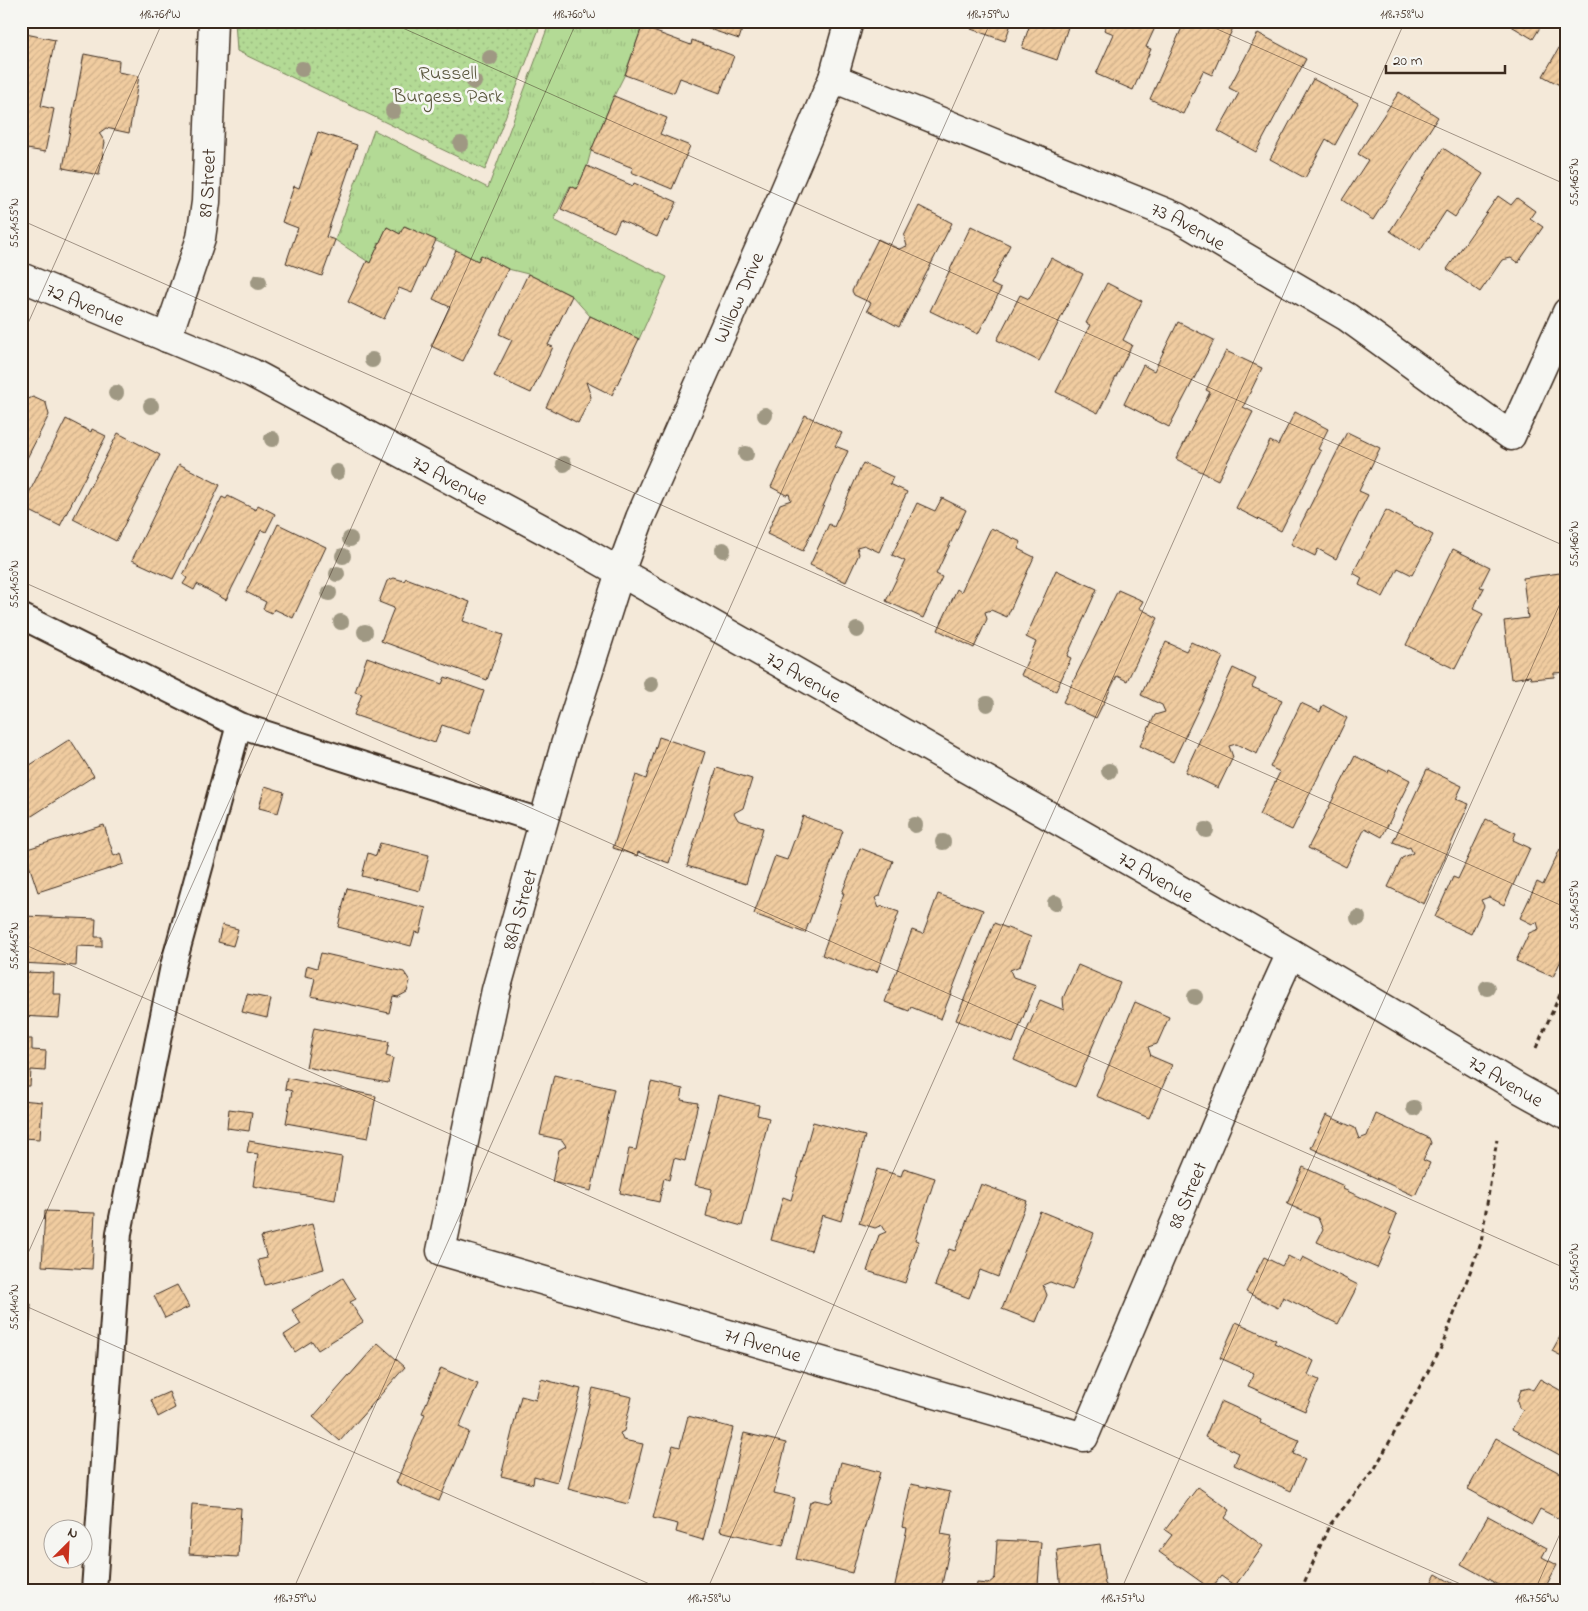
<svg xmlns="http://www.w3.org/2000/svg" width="1588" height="1611" viewBox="0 0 1588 1611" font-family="'Indie Flower',sans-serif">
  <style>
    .grass { fill: url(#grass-tufts); stroke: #77825a }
    .park { fill: url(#park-dots); stroke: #77825a }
    .building { fill: url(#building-hatch); stroke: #3b2a1e }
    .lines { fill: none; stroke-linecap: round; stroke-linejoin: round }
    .lane-casing { stroke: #3b2a1e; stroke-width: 28 }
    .street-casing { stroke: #3b2a1e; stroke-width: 31 }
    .secondary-casing { stroke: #3b2a1e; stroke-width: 31 }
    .path { stroke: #3b2a1e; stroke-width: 3; stroke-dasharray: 5 4; stroke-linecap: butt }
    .lane { stroke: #f6f6f2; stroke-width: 24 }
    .street { stroke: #f6f6f2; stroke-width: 28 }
    .secondary { stroke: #f6f6f2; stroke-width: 28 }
    .tree { fill: #9f9883 }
    .ticks { fill: none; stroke: #3b2a1e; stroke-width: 1; stroke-opacity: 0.45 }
    .labels { text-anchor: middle; stroke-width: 5; stroke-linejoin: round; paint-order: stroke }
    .park-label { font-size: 20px; fill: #59563c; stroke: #f6f6f2 }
    .street-label { font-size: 20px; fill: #3b2a1e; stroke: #f6f6f2 }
    .neatline { fill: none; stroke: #3b2a1e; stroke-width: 2 }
    .ticks-label { font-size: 12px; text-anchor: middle; fill: #3b2a1e }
  </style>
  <defs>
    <pattern id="grass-tufts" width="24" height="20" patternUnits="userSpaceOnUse" patternTransform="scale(1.25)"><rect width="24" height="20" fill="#b3da95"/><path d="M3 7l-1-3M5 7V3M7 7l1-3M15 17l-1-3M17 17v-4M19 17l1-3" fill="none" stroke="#9bbb80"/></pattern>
    <pattern id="park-dots" width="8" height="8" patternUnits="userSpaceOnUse" patternTransform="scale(1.25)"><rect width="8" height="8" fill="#b3da95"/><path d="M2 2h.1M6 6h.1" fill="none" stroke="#9bbb80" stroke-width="1.8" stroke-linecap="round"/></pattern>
    <pattern id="building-hatch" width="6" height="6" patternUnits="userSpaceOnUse" patternTransform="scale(1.25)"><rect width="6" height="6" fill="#f0cca0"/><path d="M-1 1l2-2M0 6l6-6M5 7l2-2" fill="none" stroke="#cfaf89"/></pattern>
  </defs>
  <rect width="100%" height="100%" fill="#f4e9d9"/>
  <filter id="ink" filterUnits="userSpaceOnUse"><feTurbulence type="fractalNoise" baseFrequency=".02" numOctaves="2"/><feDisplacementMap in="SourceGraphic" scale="10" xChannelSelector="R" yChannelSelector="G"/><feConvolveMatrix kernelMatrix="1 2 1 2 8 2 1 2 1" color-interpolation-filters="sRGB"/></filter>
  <g filter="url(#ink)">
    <path class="grass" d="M550,21H640L642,27L625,74L614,96L591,151L587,166L577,189L570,186L554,220L667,277L639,339L590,316L572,296L528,274L508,269L481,255L478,261L405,226L400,234L387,227L370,263L335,240L374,130L488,188Z"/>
    <path class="park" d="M235,21H542L485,170L237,51Z"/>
    <path class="building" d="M685,21H745L739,39Z
      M974,21H1012L1005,41L971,29Z
      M1031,21H1070L1057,60L1022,48Z
      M1108,21H1158L1146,47L1151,49L1133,90L1096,74L1114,34L1104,30Z
      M1185,21H1236L1212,75L1203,71L1183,114L1150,99Z
      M1503,21H1544L1533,39Z
      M642,27L691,45L692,40L734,56L720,93L680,78L674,93L625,75Z
      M21,33L55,40L41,106L54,109L45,152L21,148Z
      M1258,33L1306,59L1256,152L1218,131L1239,93L1229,88Z
      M1567,34V89L1543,76Z
      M84,54L119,61L118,72L139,76L129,133L106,128L99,133L105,142L99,175L63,168Z
      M1313,79L1358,103L1335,145L1326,139L1305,178L1270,159Z
      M1399,92L1438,117L1373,220L1342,200L1368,160L1358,154Z
      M614,96L667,118L660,134L690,146L672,189L631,172L633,168L591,151Z
      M318,132L357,145L326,237L335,240L322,276L286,263L298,228L282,222L294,186L299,188Z
      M1443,148L1483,174L1455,217L1446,211L1420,251L1390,231Z
      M587,166L633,186L634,183L677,202L668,221L665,219L657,237L620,220L614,232L561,209L571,186L577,189Z
      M1498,196L1511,205L1517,198L1535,211L1530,218L1543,227L1518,263L1511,258L1502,260L1480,292L1447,269Z
      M919,206L952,223L899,327L867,310L871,303L854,295L852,291L878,239L899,249L907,246L904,236Z
      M404,226L436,240L412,293L399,288L384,319L348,302L367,261L370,263L387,227L400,234Z
      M971,226L1010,245L991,284L1001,289L978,334L930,311Z
      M456,250L478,261L481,255L508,269L463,361L431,346L450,307L433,299Z
      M1051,258L1083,274L1039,361L997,340L1020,295L1029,299Z
      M528,274L572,296L548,345L553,347L531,393L494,376L512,340L499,334Z
      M1107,283L1142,301L1123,340L1132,345L1098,413L1056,392L1090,325L1086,323Z
      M590,316L639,339L612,395L586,382L591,397L578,423L546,407Z
      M1178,322L1214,340L1169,427L1124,404L1143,365L1154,371Z
      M1226,351L1262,368L1243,407L1253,412L1218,480L1176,459L1210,392L1206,390Z
      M21,397L26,400L33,397L46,403L49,415L21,470Z
      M1295,412L1328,429L1318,449L1321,451L1281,531L1236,508L1270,441L1278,445Z
      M805,415L842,433L835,446L848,451L803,551L767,534L780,504L791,500L789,494L786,495L771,487Z
      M66,419L91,432L92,429L106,436L60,526L22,507Z
      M1347,432L1380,448L1359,491L1368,495L1336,559L1318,549L1315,556L1291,544Z
      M118,433L160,455L116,541L73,519Z
      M863,463L893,477L890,484L907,492L879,552L864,545L857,547L859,554L846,582L810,565L829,524L834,527Z
      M179,464L220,485L173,579L132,560Z
      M228,496L256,510L258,505L275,514L266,532L261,530L226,600L197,584L194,590L183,584L187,578L183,575L222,497L226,499Z
      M942,498L966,510L936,574L942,577L923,618L886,601L905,561L892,555L917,503L935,511Z
      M1386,510L1433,535L1412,575L1398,568L1383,597L1359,585L1362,578L1353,573Z
      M278,524L326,547L293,618L274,609L272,613L263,609L266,602L246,592Z
      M991,528L1021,542L1018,549L1034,557L1007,617L991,610L985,612L987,619L974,648L938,630L957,589L961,592Z
      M1453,549L1490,567L1480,587L1484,588L1473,609L1483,614L1455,669L1406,645Z
      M1056,570L1097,589L1067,656L1071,658L1056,691L1021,675L1036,642L1026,637Z
      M1560,573L1567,623V672L1554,673V677L1531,679L1530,676L1511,679L1504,621L1528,618L1523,578Z
      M394,578L404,581L406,578L470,602L463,621L503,635L487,680L381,641L394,608L379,602L387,581Z
      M1118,590L1143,601L1139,608L1158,618L1127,681L1117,676L1096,718L1063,702Z
      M1166,642L1186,651L1191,642L1223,657L1173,762L1140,746L1155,715L1165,712L1162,705L1141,695Z
      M367,657L442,684L445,677L484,691L469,734L442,725L435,743L354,715L362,694L355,692Z
      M1233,668L1256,679L1252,687L1282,700L1257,754L1236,744L1229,746L1233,757L1218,788L1185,772Z
      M1301,703L1320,712L1323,705L1347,718L1292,830L1259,815L1280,772L1270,767Z
      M659,737L705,752L669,863L638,852L637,856L613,848L636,775L646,779Z
      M70,739L94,776L21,823V771Z
      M1355,756L1388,772L1389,769L1410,780L1382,837L1365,828L1346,867L1308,848Z
      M717,768L752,779L743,808L734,813L738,820L763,828L746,884L687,866Z
      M1427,769L1462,786L1456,799L1469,804L1424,904L1388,887L1402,858L1413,853L1410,847L1408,848L1393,842Z
      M265,786L284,792L278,813L259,808Z
      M803,816L843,831L805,933L754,914L775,856L787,860Z
      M1486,819L1516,833L1513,840L1530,848L1504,905L1489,897L1481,900L1484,906L1471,934L1435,917L1453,877L1458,879Z
      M104,825L114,856L121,853L124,864L38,892L24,850Z
      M380,843L429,855L420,891L362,876L368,853L376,856Z
      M860,848L893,861L880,896L875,898L879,908L882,906L899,912L877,972L873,970L866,971L822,955L844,893H842Z
      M1560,849L1567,852V930L1565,933L1567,934V948L1553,977L1516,961L1529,933L1539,929L1537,922L1532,924L1520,918L1537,882L1543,885Z
      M347,888L426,908L420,933L415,932L411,946L338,927Z
      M938,894L983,910L941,1019L911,1007L909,1011L885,1002L912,930L923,934Z
      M24,916L96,919L95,937H102V947L77,946L76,966L21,963Z
      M994,923L1031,937L1020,966L1010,970L1013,977L1036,985L1013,1043L956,1020Z
      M222,925L238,929L233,946L218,942Z
      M321,953L404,972L410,981L407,992L398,997L393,996L389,1013L311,996L315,978L305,976L307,965L317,968Z
      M1078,965L1120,983L1075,1087L1014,1060L1040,1000L1064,1010L1063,998Z
      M21,972L54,973L53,994H61L59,1018L21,1016Z
      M247,994L271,999L267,1018L242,1012Z
      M1135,1002L1169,1017L1157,1044L1148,1047L1151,1056L1172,1065L1149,1118L1096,1096Z
      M314,1028L389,1042L386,1056L393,1058L388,1083L306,1067Z
      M21,1039H32V1050L46,1051L45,1071L31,1070L30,1086H21Z
      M554,1075L614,1089L591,1191L552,1182L559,1150L566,1146L562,1140L540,1135Z
      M287,1078L376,1096L368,1138L286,1123L292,1091L285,1089Z
      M651,1082L683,1089L681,1100L698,1103L685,1161L674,1158L669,1180L664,1178L659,1202L620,1193L629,1149L636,1150Z
      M718,1095L759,1105L757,1115L769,1118L742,1226L706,1216L712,1189L695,1185Z
      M21,1100L42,1102L40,1139L21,1138Z
      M229,1109L252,1112L249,1131L227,1128Z
      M1376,1114L1429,1138L1431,1143L1423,1160L1430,1163L1415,1196L1311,1148L1326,1115L1355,1128L1359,1139L1367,1136Z
      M813,1122L865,1136L841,1221L822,1215L811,1251L771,1240L783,1197L791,1200Z
      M249,1141L342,1157L335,1200L253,1186L258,1154L247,1152Z
      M1303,1167L1344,1186L1343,1189L1397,1214L1389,1234L1392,1235L1377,1268L1317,1242L1323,1230L1318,1218L1287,1204Z
      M904,1168L935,1178L915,1240L919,1241L905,1283L867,1271L879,1235L886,1232L882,1225L875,1228L859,1223L877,1169L901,1176Z
      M981,1184L1027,1201L998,1277L980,1270L969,1298L935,1285L949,1249L955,1251Z
      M45,1211L95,1213L92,1269L42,1266Z
      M1040,1211L1094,1233L1072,1290L1050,1282L1043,1285L1047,1295L1036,1322L1002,1309Z
      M312,1224L324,1269L265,1285L258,1260L267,1258L261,1237Z
      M1288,1256L1300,1262L1303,1257L1358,1285L1338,1324L1283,1297L1278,1308L1246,1292L1264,1257L1282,1266Z
      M343,1278L356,1299L350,1302L363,1322L318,1350L312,1341L295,1352L284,1335L301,1324L292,1310Z
      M177,1285L189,1307L165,1318L154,1296Z
      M21,1304H31L30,1323H21Z
      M1236,1322L1276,1340L1274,1343L1314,1361L1308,1375L1319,1380L1305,1411L1248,1386L1254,1373L1220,1358Z
      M1567,1324V1359L1552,1351Z
      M378,1343L405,1367L340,1441L313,1417Z
      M21,1364H25L23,1387H21Z
      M441,1368L478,1384L459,1427L469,1432L439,1501L396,1483L425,1414L422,1413Z
      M541,1379L581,1389L557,1482L534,1476L533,1484L501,1476L521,1396L536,1400Z
      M1540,1379L1567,1394V1459L1512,1429L1523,1410L1519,1408L1517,1400L1521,1390L1529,1388L1533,1390Z
      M593,1388L632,1397L624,1431L620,1433L623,1440L643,1444L628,1504L568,1489Z
      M169,1392L175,1408L158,1417L151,1400Z
      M1221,1401L1261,1419L1260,1423L1299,1440L1293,1454L1305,1459L1291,1491L1234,1465L1239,1453L1205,1437Z
      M688,1416L733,1428L703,1540L676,1532L678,1524L653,1518L673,1445L680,1447Z
      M744,1433L786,1443L774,1493L795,1498L783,1546L720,1531Z
      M1496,1438L1567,1477V1523L1540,1509L1532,1524L1468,1489Z
      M841,1462L880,1472L852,1573L796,1559L810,1502L815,1500L829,1503L834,1500L832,1497Z
      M911,1484L950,1492L941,1534L952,1536L941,1589L923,1586L922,1590H894L907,1528L902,1527Z
      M1198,1487L1230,1510L1225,1518L1263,1546L1235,1586L1221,1576L1211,1589L1159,1552L1172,1535L1165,1530Z
      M192,1504L241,1508L238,1557L189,1554Z
      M1488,1516L1547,1548L1542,1557L1557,1565L1544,1590H1508L1461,1564Z
      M997,1540L1041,1542L1038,1585H1035V1590H976L977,1583L988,1584L995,1578Z
      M1100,1544L1105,1584L1112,1590H1061L1057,1550Z
      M1436,1574L1464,1590H1427Z
      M589,1582L606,1585L605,1590H587Z"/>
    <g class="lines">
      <defs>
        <path id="lane" d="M21,616L239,725
          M94,1590L119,1233L173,966L239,725L543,822"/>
        <g id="street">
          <path id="s1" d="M833,78L1177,217L1347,317L1511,436L1567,312"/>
          <path id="s2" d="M167,338L201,238L206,202L213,21"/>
          <path id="s3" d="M620,572L565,745L496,990L441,1251L1084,1437L1267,1006L1291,953"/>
        </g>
        <g id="secondary">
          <path id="s4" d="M21,277L252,373L574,546L1291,953L1518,1088L1567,1115"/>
          <path id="s5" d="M620,572L640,518L780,202L833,78L849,21"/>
        </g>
      </defs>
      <use href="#lane" class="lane-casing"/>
      <use href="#street" class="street-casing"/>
      <use href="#secondary" class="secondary-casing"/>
      <path class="path" d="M1536,1048L1567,979
        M1301,1590L1329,1526L1374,1470L1442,1346L1481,1243L1497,1139"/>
      <use href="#lane" class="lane"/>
      <use href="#street" class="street"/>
      <use href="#secondary" class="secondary"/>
    </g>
    <g class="tree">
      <circle cx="490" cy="58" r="8"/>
      <circle cx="302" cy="69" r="8"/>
      <circle cx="474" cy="82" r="8"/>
      <circle cx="393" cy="111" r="8"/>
      <circle cx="461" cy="144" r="8"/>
      <circle cx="259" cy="282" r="8"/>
      <circle cx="372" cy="360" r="8"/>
      <circle cx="116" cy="393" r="8"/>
      <circle cx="151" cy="406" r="8"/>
      <circle cx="765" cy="415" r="8"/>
      <circle cx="272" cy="439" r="8"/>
      <circle cx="746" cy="454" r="8"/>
      <circle cx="564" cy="464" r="8"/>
      <circle cx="337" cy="472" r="8"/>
      <circle cx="350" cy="539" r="8"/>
      <circle cx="723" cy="550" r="8"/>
      <circle cx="343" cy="556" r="8"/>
      <circle cx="337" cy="574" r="8"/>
      <circle cx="329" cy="593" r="8"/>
      <circle cx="341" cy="622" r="8"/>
      <circle cx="857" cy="630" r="8"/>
      <circle cx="365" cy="632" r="8"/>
      <circle cx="651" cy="684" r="8"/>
      <circle cx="987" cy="704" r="8"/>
      <circle cx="1109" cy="771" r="8"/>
      <circle cx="915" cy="825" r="8"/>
      <circle cx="1206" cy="830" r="8"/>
      <circle cx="943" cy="842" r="8"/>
      <circle cx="1055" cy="903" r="8"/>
      <circle cx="1358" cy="918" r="8"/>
      <circle cx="1487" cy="988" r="8"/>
      <circle cx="1195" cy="997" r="8"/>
      <circle cx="1414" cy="1108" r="8"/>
    </g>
  </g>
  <path class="ticks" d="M387,21L1567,547M1199,21L1567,185M21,220L1567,908M21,339L163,21M21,581L1567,1269M21,943L1474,1590M21,1269L577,21M21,1304L663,1590M293,1590L991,21M707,1590L1405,21M1121,1590L1567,588M1535,1590L1567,1518"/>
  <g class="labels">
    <g class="park-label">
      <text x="448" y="79">Russell<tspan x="448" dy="23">Burgess Park</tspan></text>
    </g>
    <g class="street-label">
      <text dy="7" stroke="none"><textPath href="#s2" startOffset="161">89 Street</textPath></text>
      <text dy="7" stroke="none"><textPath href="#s1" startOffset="385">73 Avenue</textPath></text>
      <text dy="7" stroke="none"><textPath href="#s5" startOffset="299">Willow Drive</textPath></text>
      <text dy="7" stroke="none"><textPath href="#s4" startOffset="70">72 Avenue</textPath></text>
      <text dy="7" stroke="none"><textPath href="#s4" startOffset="475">72 Avenue</textPath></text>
      <text dy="7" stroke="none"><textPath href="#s4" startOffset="880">72 Avenue</textPath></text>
      <text dy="7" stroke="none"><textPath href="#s4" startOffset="1285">72 Avenue</textPath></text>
      <text transform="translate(519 909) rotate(-74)" y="7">88A Street</text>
      <text dy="7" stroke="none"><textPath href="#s4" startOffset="1690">72 Avenue</textPath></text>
      <text dy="7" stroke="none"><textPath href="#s3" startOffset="1635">88 Street</textPath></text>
      <text dy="7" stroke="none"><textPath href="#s3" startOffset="1038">71 Avenue</textPath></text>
    </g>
  </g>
  <rect width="1588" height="1611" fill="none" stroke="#f6f6f2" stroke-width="55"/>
  <g transform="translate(68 1544) rotate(24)"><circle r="24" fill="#f6f6f2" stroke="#aba49d"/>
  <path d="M0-4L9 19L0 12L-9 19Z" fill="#c8321e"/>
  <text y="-8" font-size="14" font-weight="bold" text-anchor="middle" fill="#3b2a1e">N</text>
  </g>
  <path d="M1386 65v8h119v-8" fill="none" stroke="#3b2a1e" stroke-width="2.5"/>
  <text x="1393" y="65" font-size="15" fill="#3b2a1e" stroke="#f6f6f2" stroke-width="4" paint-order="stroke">20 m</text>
  <rect x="28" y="28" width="1532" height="1556" class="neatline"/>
  <g class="ticks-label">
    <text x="160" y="18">118.761°W</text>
    <text x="574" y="18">118.760°W</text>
    <text x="988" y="18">118.759°W</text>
    <text x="1402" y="18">118.758°W</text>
    <text transform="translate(1574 182) rotate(-90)" y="4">55.1465°N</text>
    <text transform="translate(14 223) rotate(-90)" y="4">55.1455°N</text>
    <text transform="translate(1574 544) rotate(-90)" y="4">55.1460°N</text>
    <text transform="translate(14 584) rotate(-90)" y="4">55.1450°N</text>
    <text transform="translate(1574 905) rotate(-90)" y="4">55.1455°N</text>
    <text transform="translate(14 946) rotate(-90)" y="4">55.1445°N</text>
    <text transform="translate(1574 1267) rotate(-90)" y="4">55.1450°N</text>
    <text transform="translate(14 1307) rotate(-90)" y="4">55.1440°N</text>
    <text x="295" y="1602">118.759°W</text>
    <text x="709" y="1602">118.758°W</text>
    <text x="1123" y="1602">118.757°W</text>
    <text x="1537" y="1602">118.756°W</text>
  </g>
</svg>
